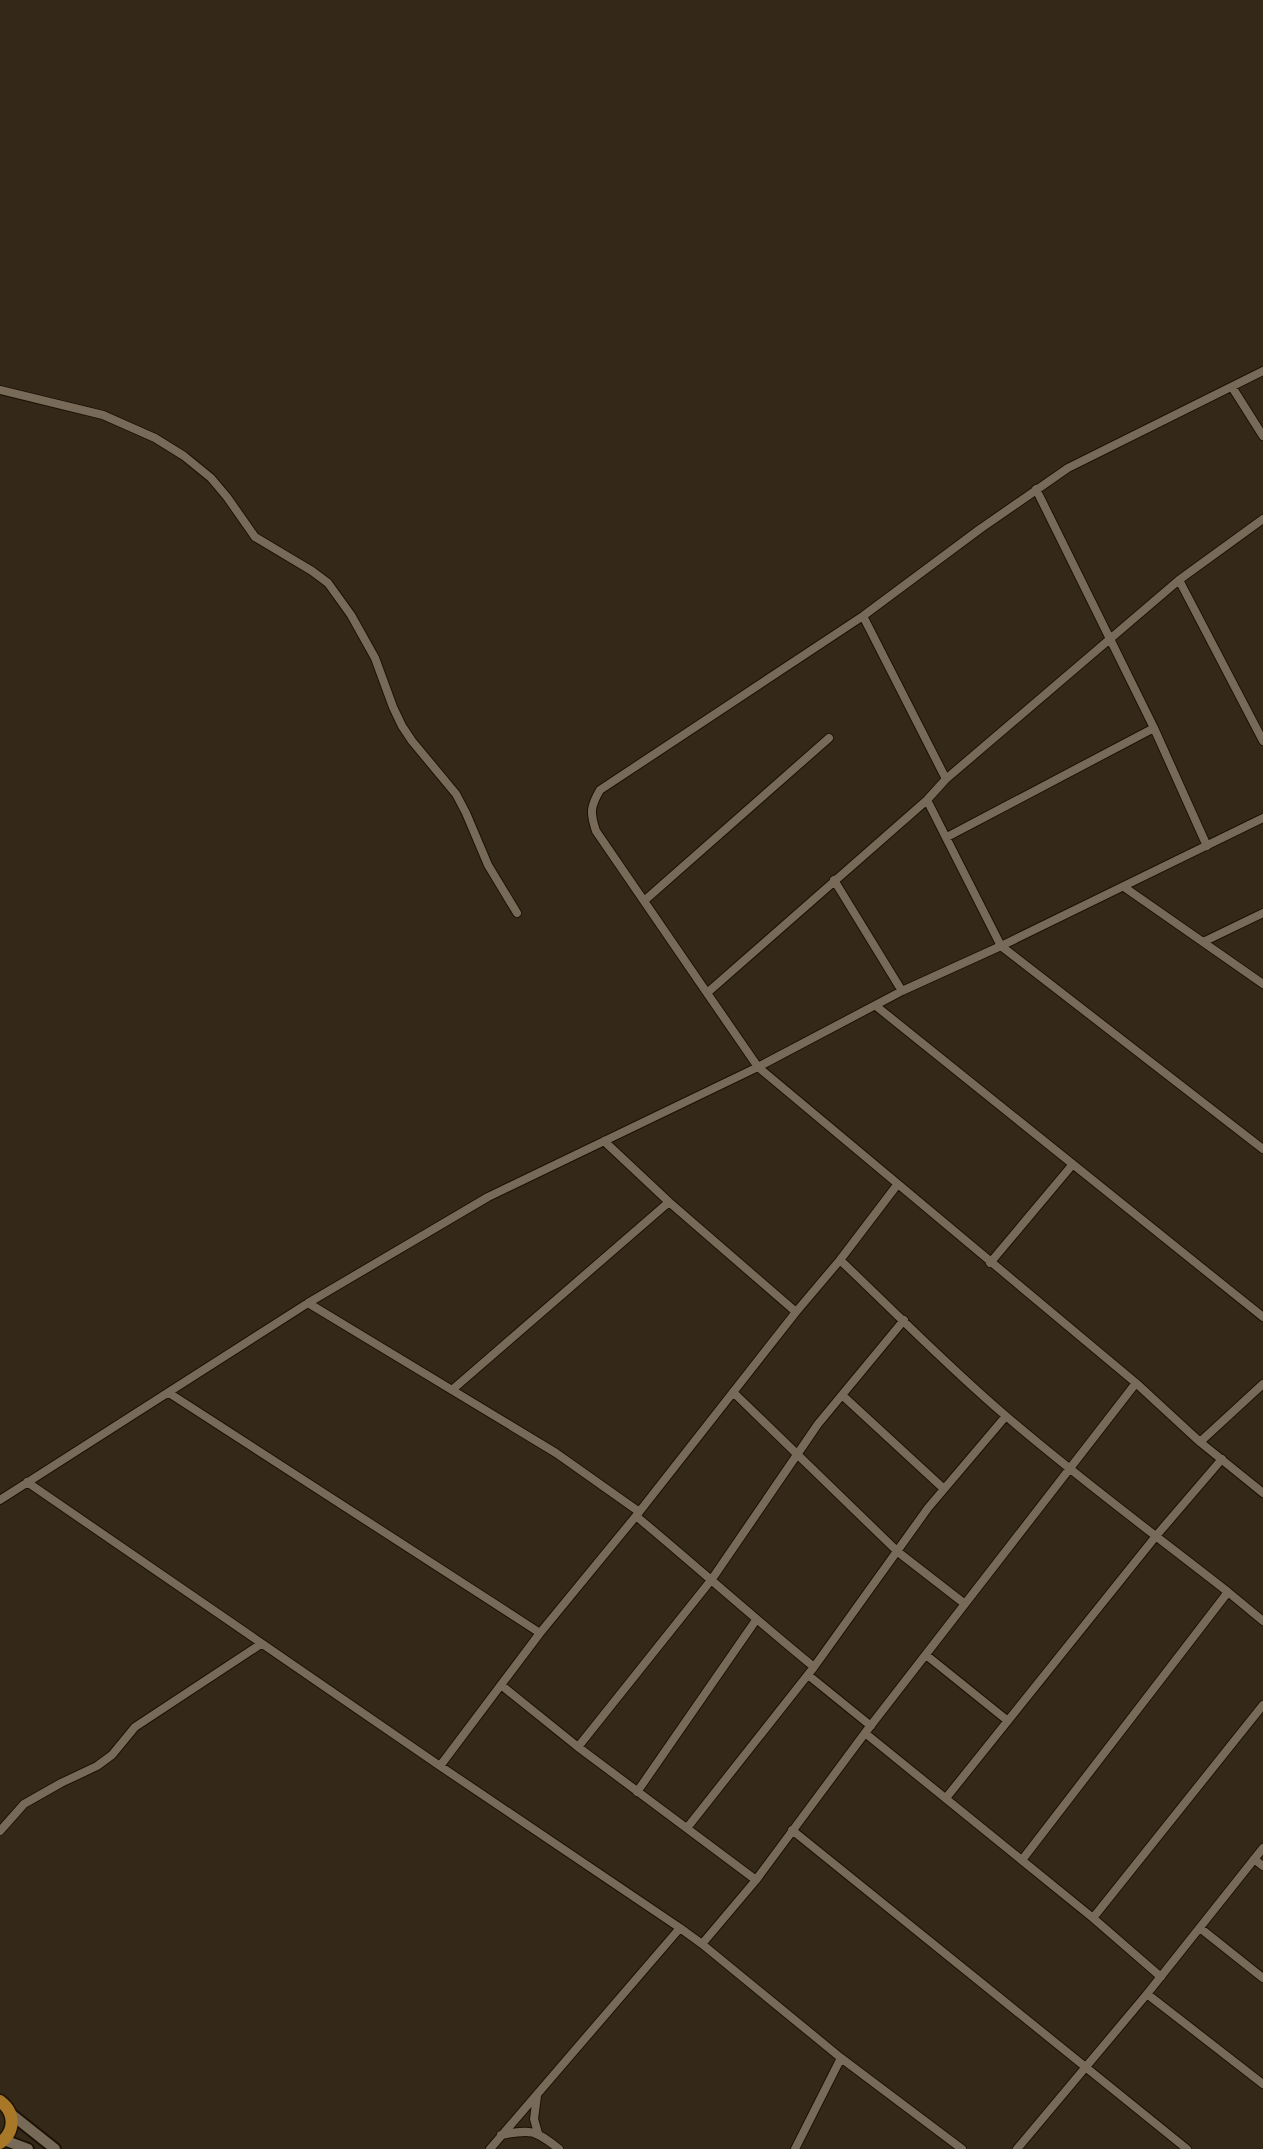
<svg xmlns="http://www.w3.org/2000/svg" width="1263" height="2149" viewBox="0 0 1263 2149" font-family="'Public Sans',sans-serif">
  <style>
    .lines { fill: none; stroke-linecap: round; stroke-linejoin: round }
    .minor-casing { stroke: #1c1204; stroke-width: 10 }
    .secondary-casing { stroke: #1c1204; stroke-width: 14 }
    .primary-casing { stroke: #1c1204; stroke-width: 15 }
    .minor { stroke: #776a58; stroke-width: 8 }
    .secondary { stroke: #776a58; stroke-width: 10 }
    .primary { stroke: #a87828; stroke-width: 12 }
  </style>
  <rect width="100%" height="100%" fill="#342919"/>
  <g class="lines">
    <defs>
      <path id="minor" d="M1232,387L1263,436
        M0,390L103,415L155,438L184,456L211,478L227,497L255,537L312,571L328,583L351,615L375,658L393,707L402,726L412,741L456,794L466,813L488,865L517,913
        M1036,489L1154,728L1207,846
        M1263,519L1179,580L946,779L927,800L707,993L758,1067L1136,1383L1200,1442L1263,1493
        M1179,580L1263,741
        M863,616L946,779
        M927,800L1001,946L1263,1149
        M947,837L1154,728
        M834,880L902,991
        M1124,887L1263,984
        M644,901L829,738
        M1203,942L1263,913
        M707,993L596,831C590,813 590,807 600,790L863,616L980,529L1068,468L1263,371
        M876,1006L1263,1317
        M604,1141L669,1202L796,1312
        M840,1260C895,1312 948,1367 1006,1416C1078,1478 1154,1534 1228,1592L1263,1621
        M990,1263L1073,1164
        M308,1303L556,1453L638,1511
        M452,1390L669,1202
        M733,1392L898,1552L965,1604
        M169,1393L540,1633
        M842,1395L944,1489
        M1200,1442L1263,1384
        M27,1482L440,1766L680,1928L702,1944L841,2058L962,2149
        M0,1500L308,1303L488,1197L758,1067L902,991L1001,946L1263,818
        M636,1516C696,1566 754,1618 814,1667
        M926,1655L1008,1721
        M808,1675L871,1726
        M501,1685L578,1747L756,1880
        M865,1733L1093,1918L1161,1977
        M578,1747L712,1579L818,1424L904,1320
        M440,1766L540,1633L636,1516L796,1312L840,1260L897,1185
        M637,1792L756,1620
        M946,1798L1156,1536L1222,1459
        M687,1828L814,1667L928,1508L1006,1416
        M792,1830L1187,2149
        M0,1831L24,1804L61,1783L97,1766L112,1755L135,1727L261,1644
        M1254,1859L1263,1866
        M1022,1860L1228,1592
        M1093,1918L1263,1705
        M1200,1928L1263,1978
        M702,1944L756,1880L865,1733L1136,1383
        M1147,1994L1263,2084
        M537,2096L534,2119L538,2133
        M501,2135C532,2129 535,2130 559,2149
        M490,2149L680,1928
        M795,2149L841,2058
        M1017,2149L1147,1994L1263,1848"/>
      <path id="secondary" d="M11,2114L55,2149
        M4,2140L28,2149"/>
      <path id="primary" d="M0,2101C15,2112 16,2131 0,2143"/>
    </defs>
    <use href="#minor" class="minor-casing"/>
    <use href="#secondary" class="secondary-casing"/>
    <use href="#primary" class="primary-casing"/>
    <use href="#minor" class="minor"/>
    <use href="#secondary" class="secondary"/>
    <use href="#primary" class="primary"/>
  </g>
</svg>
